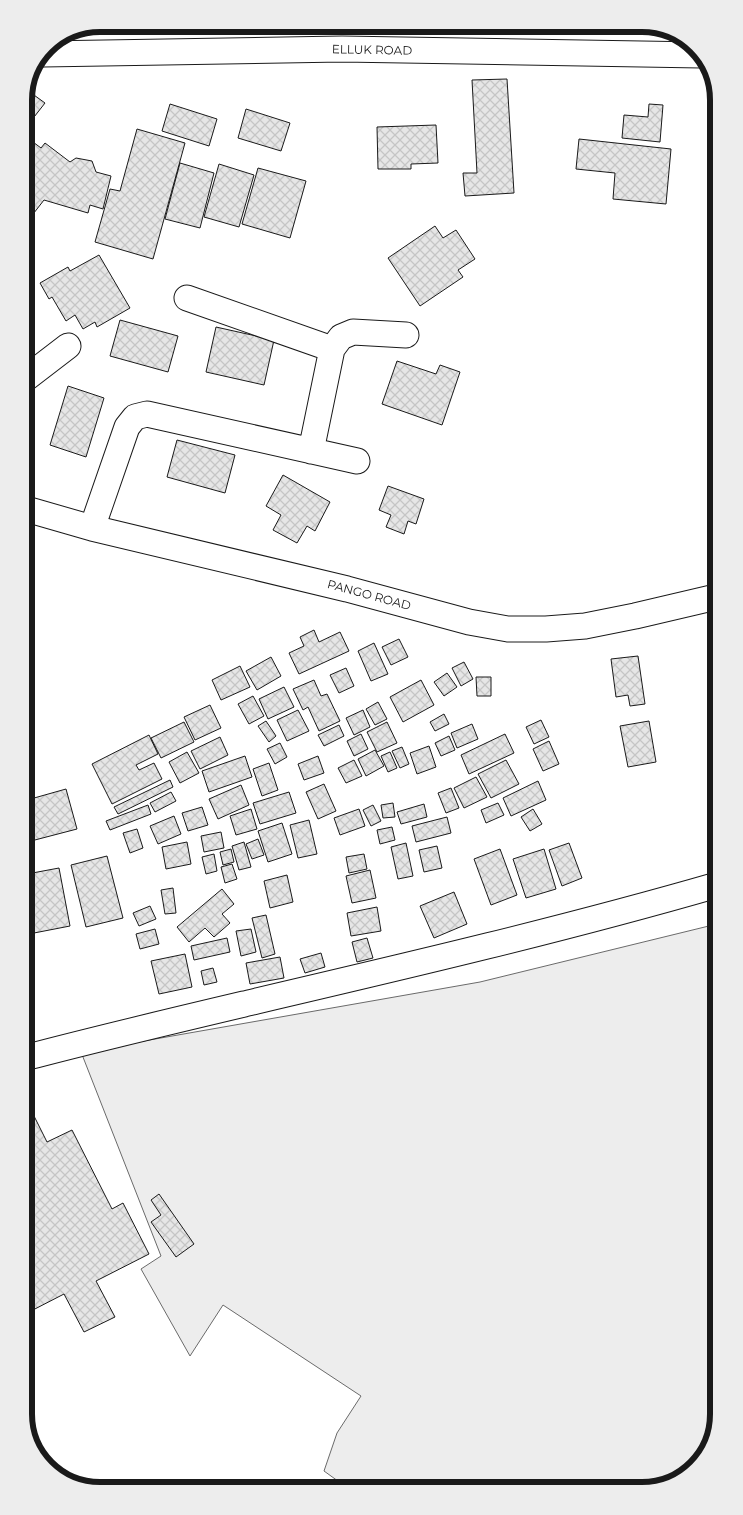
<svg xmlns="http://www.w3.org/2000/svg" width="743" height="1515" viewBox="0 0 743 1515" font-family="Montserrat,sans-serif">
  <style>
    .grass { fill: #ededed; stroke: #6a6a6a }
    .building { fill: url(#building-cross-hatch); stroke: #1a1a1a }
    .lines { fill: none; stroke-linecap: round; stroke-linejoin: round }
    .minor-casing { stroke: #1a1a1a; stroke-width: 27 }
    .minor { stroke: #fff; stroke-width: 25 }
    .labels { text-anchor: middle; stroke-width: 4; stroke-linejoin: round; paint-order: stroke }
    .street-label { font-size: 12px; fill: #1a1a1a; stroke: #fff }
    .rim { fill: none; stroke: #1a1a1a; stroke-width: 6 }
  </style>
  <defs>
    <pattern id="building-cross-hatch" width="8" height="8" patternUnits="userSpaceOnUse" patternTransform="scale(1.25)"><rect width="8" height="8" fill="#e6e6e6"/><path d="M0 0l8 8M0 8l8-8" fill="none" stroke="#c5c5c5"/></pattern>
  </defs>
  <rect width="100%" height="100%" fill="#fff"/>
  <path class="grass" d="M717,924L719,1415L706,1457L672,1486L349,1489L324,1471L337,1433L361,1396L223,1305L190,1356L141,1269L161,1256L81,1052L480,982Z"/>
  <path class="building" d="M525,24H553V28L524,27Z
    M507,79L514,193L465,196L463,173H477L472,80Z
    M27,90L45,103L24,130V96Z
    M170,104L217,119L209,146L162,131Z
    M649,104L663,105L660,142L622,138L624,115L648,117Z
    M246,109L290,123L281,151L238,138Z
    M436,125L438,163L411,164V169H378L377,127Z
    M137,129L185,143L153,259L95,242L110,189L120,191Z
    M25,136L41,148L45,143L70,162L76,158L92,161L96,172L111,176L103,209L90,205L88,213L44,200L30,218L24,214Z
    M579,139L671,149L666,204L613,199L615,173L576,169Z
    M180,163L214,173L200,228L165,219Z
    M219,164L254,175L239,227L204,217Z
    M258,168L306,181L290,238L242,224Z
    M435,226L443,238L456,230L475,259L458,270L463,277L420,306L388,258Z
    M99,255L130,308L97,327L95,322L83,329L75,315L66,321L52,297L49,299L40,283L68,267L70,271Z
    M120,320L178,336L168,372L110,356Z
    M216,327L274,340L264,385L206,372Z
    M397,361L436,374L440,365L460,372L442,425L382,404Z
    M68,386L104,398L86,457L50,445Z
    M177,440L235,455L225,493L167,477Z
    M283,475L330,502L315,531L307,526L297,543L273,530L281,515L266,506Z
    M388,486L424,499L416,524L408,521L404,534L386,527L391,515L379,510Z
    M314,630L319,642L340,632L349,651L299,674L289,653L304,646L300,637Z
    M399,639L408,657L391,665L382,647Z
    M374,643L388,674L371,681L358,651Z
    M638,656L645,704L630,706L628,695L616,697L611,659Z
    M271,657L281,676L257,690L246,671Z
    M464,662L473,679L461,686L452,668Z
    M240,666L250,687L221,700L212,680Z
    M346,668L354,686L339,693L330,675Z
    M447,673L457,687L444,696L434,682Z
    M476,677H491V696H477Z
    M314,680L321,696L327,694L340,721L319,731L308,707L303,710L293,689Z
    M421,680L434,705L403,722L390,697Z
    M284,687L294,707L268,719L259,699Z
    M253,696L264,716L249,724L238,704Z
    M378,702L387,719L375,725L366,709Z
    M210,705L221,728L195,740L184,717Z
    M298,710L309,731L287,741L277,720Z
    M363,710L370,727L354,735L346,718Z
    M444,714L449,724L435,731L430,722Z
    M541,720L549,737L534,744L526,727Z
    M266,721L276,736L269,742L258,726Z
    M649,721L656,762L628,767L620,726Z
    M184,722L194,742L161,758L151,738Z
    M387,722L397,743L377,752L367,732Z
    M472,724L478,739L457,748L451,733Z
    M339,725L344,736L324,746L318,735Z
    M361,734L368,749L354,756L347,741Z
    M505,734L514,753L469,774L461,755Z
    M149,735L158,754L136,765L139,770L154,763L162,779L112,804L92,764Z
    M449,736L455,750L441,756L435,743Z
    M220,737L228,755L200,769L191,751Z
    M549,741L559,764L543,771L533,749Z
    M280,743L287,757L275,764L267,749Z
    M429,746L436,767L417,774L410,753Z
    M402,747L409,764L400,768L392,751Z
    M375,750L384,766L366,776L358,759Z
    M187,752L199,773L180,783L169,762Z
    M390,752L397,768L388,772L381,756Z
    M245,756L252,777L209,792L202,771Z
    M318,756L324,773L304,780L298,764Z
    M354,760L362,776L346,783L338,768Z
    M506,760L519,784L491,798L478,774Z
    M269,763L278,790L262,796L253,769Z
    M476,777L487,797L464,808L454,788Z
    M170,780L173,787L118,814L114,807Z
    M538,781L546,800L511,816L503,798Z
    M324,784L336,811L318,819L306,792Z
    M241,785L249,805L218,819L209,799Z
    M451,788L459,808L446,813L438,793Z
    M66,789L77,829L31,841L27,824V800Z
    M171,792L176,801L155,812L150,803Z
    M289,792L296,813L260,824L253,803Z
    M393,803L395,817L383,818L381,805Z
    M498,803L504,815L486,823L481,810Z
    M424,804L427,817L401,824L397,812Z
    M148,805L151,814L110,830L106,821Z
    M373,805L381,821L371,826L363,810Z
    M202,807L208,825L188,831L182,813Z
    M251,809L257,829L236,835L230,816Z
    M359,809L365,826L340,835L334,818Z
    M533,809L542,824L530,831L521,817Z
    M174,816L181,834L158,844L150,826Z
    M447,817L451,833L416,842L412,826Z
    M309,820L317,854L298,858L290,825Z
    M282,823L292,854L268,862L258,831Z
    M392,827L395,840L380,844L377,830Z
    M137,829L143,848L130,853L123,833Z
    M221,832L224,848L204,852L201,836Z
    M258,839L264,855L252,859L246,844Z
    M187,842L191,864L166,869L162,847Z
    M244,842L251,867L239,870L232,846Z
    M406,843L413,876L398,879L391,847Z
    M569,843L582,878L562,886L549,850Z
    M437,846L442,868L424,872L419,850Z
    M231,849L234,862L223,865L220,852Z
    M500,849L517,895L491,905L474,859Z
    M544,849L556,889L526,898L513,859Z
    M214,854L217,871L206,874L202,857Z
    M364,854L367,869L349,873L346,857Z
    M107,856L123,918L86,927L71,865Z
    M232,864L237,879L225,883L221,867Z
    M59,868L70,926L34,933L27,896V874Z
    M370,870L376,898L352,903L346,876Z
    M287,875L293,902L270,908L264,881Z
    M173,888L176,913L165,914L161,890Z
    M222,889L234,904L222,914L230,923L214,937L205,928L189,942L177,927Z
    M454,892L467,924L434,938L420,906Z
    M150,906L156,919L139,926L133,913Z
    M377,907L381,931L351,936L347,913Z
    M266,915L275,954L262,958L252,918Z
    M155,929L159,944L140,949L136,934Z
    M251,929L256,952L241,956L236,931Z
    M227,938L230,952L194,960L191,946Z
    M367,938L373,958L357,962L352,942Z
    M321,953L325,967L305,973L300,959Z
    M185,954L192,987L159,994L151,961Z
    M280,957L284,978L250,984L246,963Z
    M213,968L217,982L204,985L201,971Z
    M28,1104L47,1142L72,1130L112,1209L123,1203L149,1254L96,1281L115,1317L84,1332L64,1294L29,1312Z
    M159,1194L194,1244L176,1257L151,1222L161,1215L151,1200Z"/>
  <g class="lines">
    <defs>
      <path id="minor" d="M43,54L342,49L701,55
        M187,298L332,349L341,337L353,332L406,335
        M25,379L68,346
        M311,451L332,349
        M26,509L92,528L347,589L469,622L508,629H546L585,626L635,616L716,597
        M92,528L127,427L135,417L147,414L357,461
        M28,1057C100,1038 172,1021 244,1004C402,967 561,930 717,885"/>
    </defs>
    <use href="#minor" class="minor-casing"/>
    <use href="#minor" class="minor"/>
  </g>
  <g class="labels">
    <g class="street-label">
      <text transform="translate(372 50) rotate(1)" y="4">ELLUK ROAD</text>
      <text transform="translate(369 595) rotate(15)" y="4">PANGO ROAD</text>
    </g>
  </g>
  <path d="M0 0H743V1515H0ZM100 32H642A68 68 0 0 1 710 100V1414A68 68 0 0 1 642 1482H100A68 68 0 0 1 32 1414V100A68 68 0 0 1 100 32Z" fill="#ededed" fill-rule="evenodd"/>
  <path class="rim" d="M100 32H642A68 68 0 0 1 710 100V1414A68 68 0 0 1 642 1482H100A68 68 0 0 1 32 1414V100A68 68 0 0 1 100 32Z"/>
</svg>
